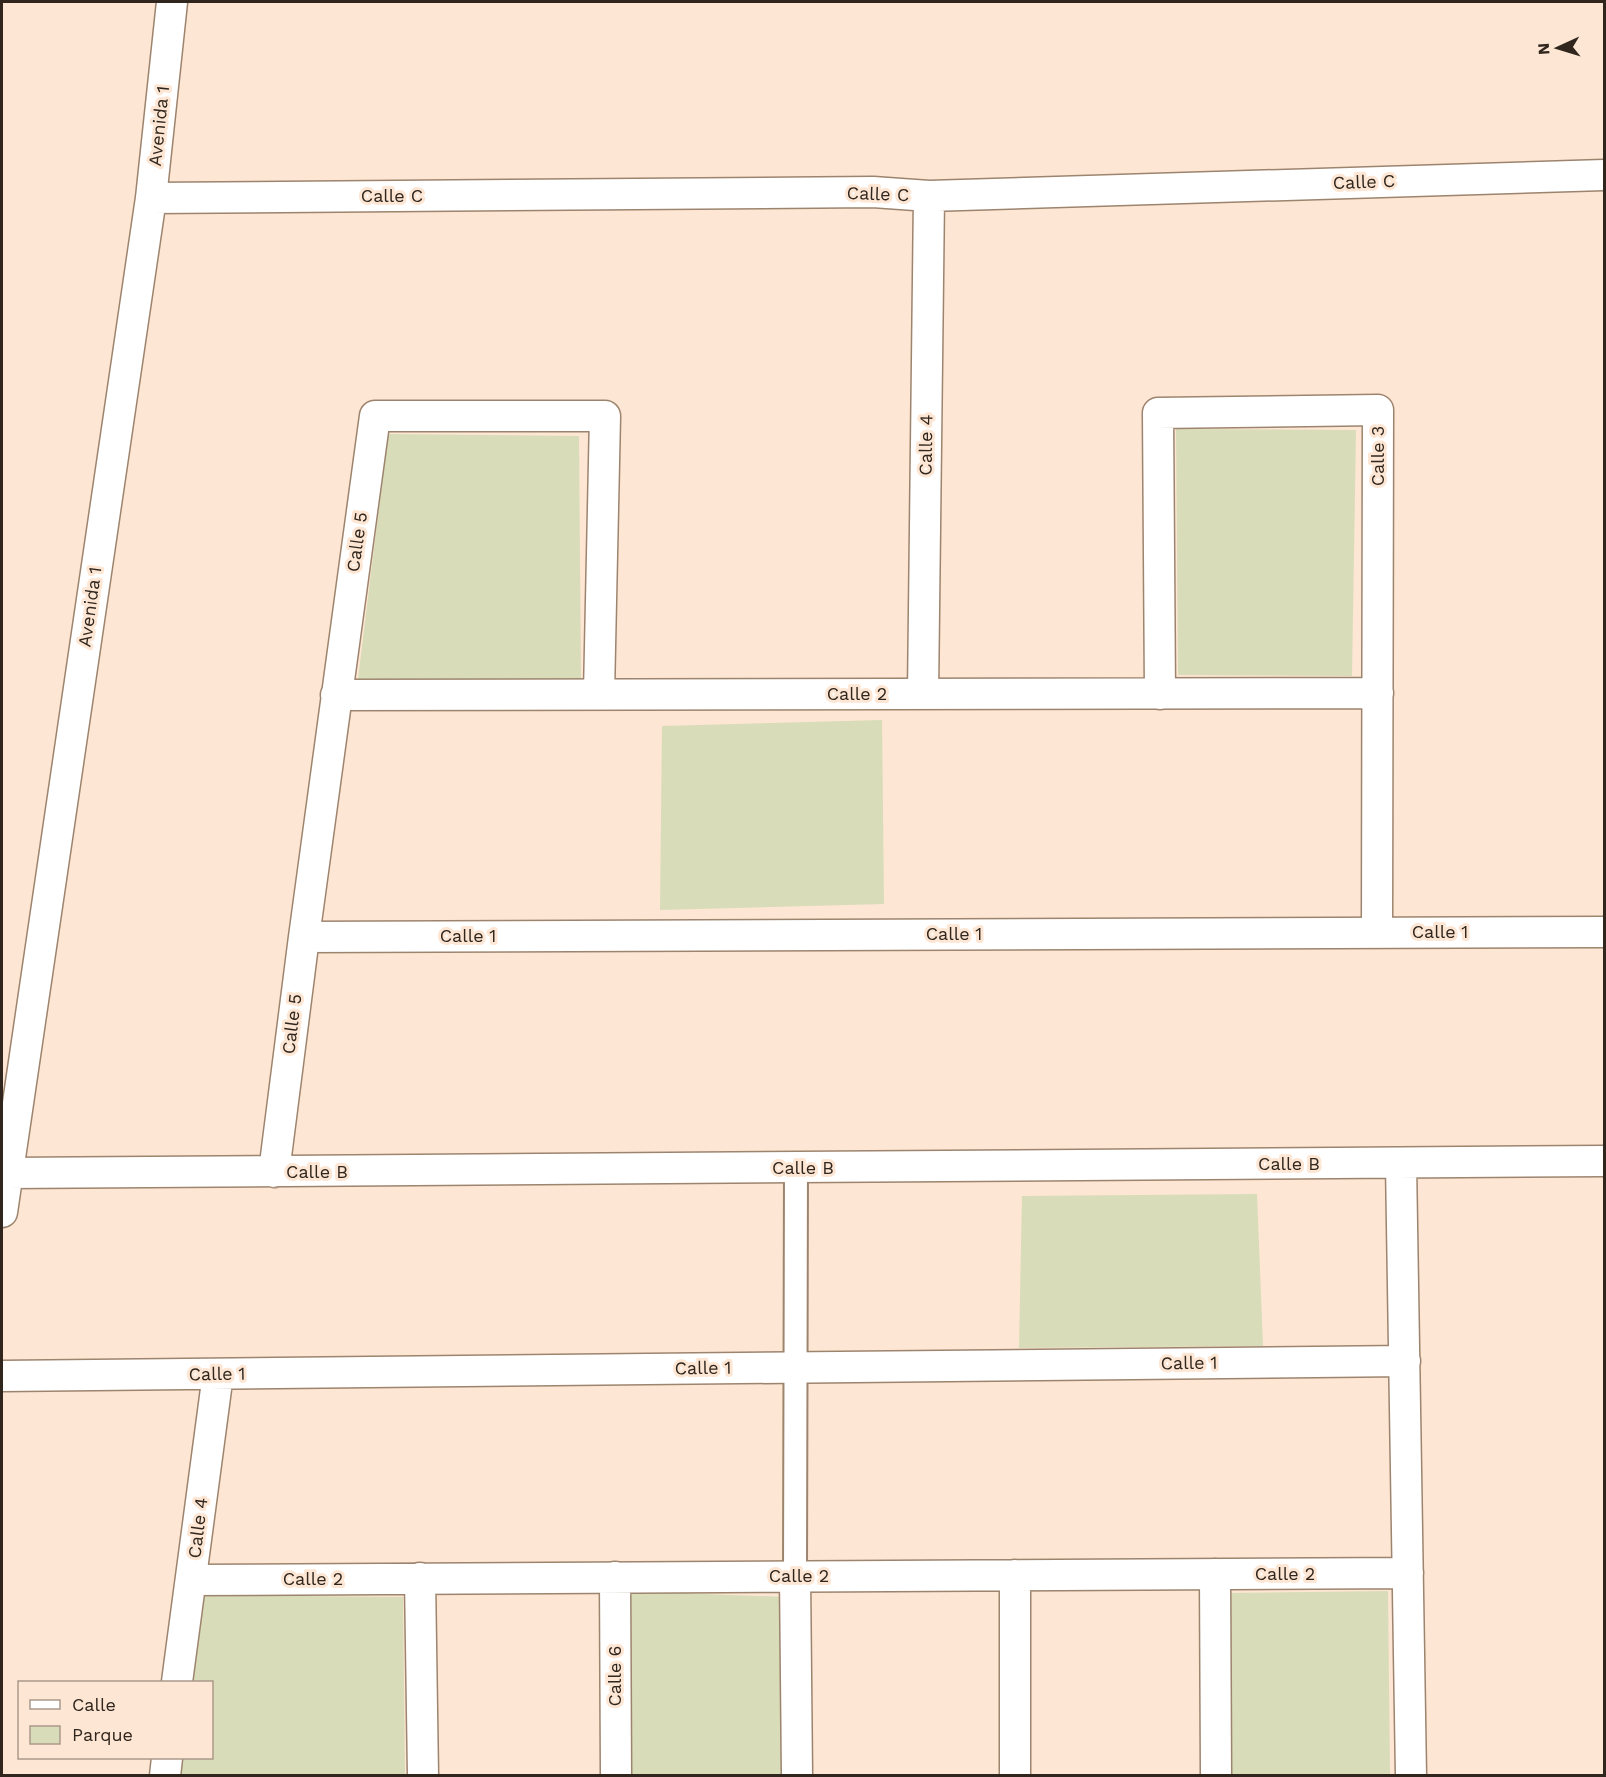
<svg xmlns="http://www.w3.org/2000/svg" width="1606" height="1777" viewBox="0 0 1606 1777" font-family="'Work Sans',sans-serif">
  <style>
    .green { fill: #d8dcb9 }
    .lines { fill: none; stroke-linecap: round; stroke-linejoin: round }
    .pedestrian-casing { stroke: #9d846e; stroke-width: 26 }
    .minor-casing { stroke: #9d846e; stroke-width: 33 }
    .pedestrian { stroke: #fff; stroke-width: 22 }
    .minor { stroke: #fff; stroke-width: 30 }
    .labels { text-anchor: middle; stroke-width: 6; stroke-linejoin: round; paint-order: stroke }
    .street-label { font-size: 18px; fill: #30261d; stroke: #fde6d3 }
  </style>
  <rect width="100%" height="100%" fill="#fde6d3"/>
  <path class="green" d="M1176,429L1356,430L1352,676L1178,675Z
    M388,434L579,436L581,682L358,679Z
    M882,720L884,904L660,910L662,726Z
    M1257,1194L1263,1346L1019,1348L1022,1196Z
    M629,1591L785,1597L787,1775H630Z
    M1388,1591L1390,1775H1228L1226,1593Z
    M204,1595L403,1597L405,1775L179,1776L182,1758H212V1682H192Z"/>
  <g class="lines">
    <defs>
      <path id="pedestrian" d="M795,1576L796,1168"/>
      <path id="minor" d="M151,198L873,192L929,196L1604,175
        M923,694L929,196
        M1160,694L1158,413L1378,410L1377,932
        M336,695L1378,693
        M304,937L1604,932
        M1401,1163L1411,1776
        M2,1172L7,1173L1604,1161
        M274,1172L304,937L375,416H605L599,694
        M2,1212L151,198L172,2
        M2,1376L1405,1361
        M1215,1574L1216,1776
        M1015,1575V1776
        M795,1576L797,1776
        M615,1577L616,1776
        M420,1578L423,1776
        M191,1580L1408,1573
        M177,1682L218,1374
        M165,1776L167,1758"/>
    </defs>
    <use href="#pedestrian" class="pedestrian-casing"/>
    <use href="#minor" class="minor-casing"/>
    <use href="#pedestrian" class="pedestrian"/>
    <use href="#minor" class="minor"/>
  </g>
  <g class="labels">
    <g class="street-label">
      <text transform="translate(159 126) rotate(-84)" y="6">Avenida 1</text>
      <text transform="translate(1364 182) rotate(-2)" y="6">Calle C</text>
      <text transform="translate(878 194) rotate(2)" y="6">Calle C</text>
      <text x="392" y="202">Calle C</text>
      <text transform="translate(926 445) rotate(-89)" y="6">Calle 4</text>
      <text transform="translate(1378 456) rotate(-90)" y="6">Calle 3</text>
      <text transform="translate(357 542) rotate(-82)" y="6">Calle 5</text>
      <text transform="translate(90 607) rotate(-82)" y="6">Avenida 1</text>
      <text x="857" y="700">Calle 2</text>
      <text x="1440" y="938">Calle 1</text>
      <text x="954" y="940">Calle 1</text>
      <text x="468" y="942">Calle 1</text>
      <text transform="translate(292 1024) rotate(-83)" y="6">Calle 5</text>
      <text x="1289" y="1170">Calle B</text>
      <text x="803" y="1174">Calle B</text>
      <text x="317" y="1178">Calle B</text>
      <text transform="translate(1189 1363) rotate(-1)" y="6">Calle 1</text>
      <text transform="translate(703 1368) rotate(-1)" y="6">Calle 1</text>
      <text transform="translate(217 1374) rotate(-1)" y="6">Calle 1</text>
      <text transform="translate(198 1528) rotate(-83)" y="6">Calle 4</text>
      <text x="1285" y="1580">Calle 2</text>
      <text x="799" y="1582">Calle 2</text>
      <text x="313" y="1585">Calle 2</text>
      <text transform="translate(615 1676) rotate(-90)" y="6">Calle 6</text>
    </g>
  </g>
  <rect width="1606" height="1777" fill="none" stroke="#30261d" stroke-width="6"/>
  <rect x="18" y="1681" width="195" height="78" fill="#fde6d3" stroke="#ab998a" stroke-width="1.5"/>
  <rect x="30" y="1700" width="30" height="9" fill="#ffffff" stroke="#ab998a" stroke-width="1.5"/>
  <text x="72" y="1711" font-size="18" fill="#30261d">Calle</text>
  <rect x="30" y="1726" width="30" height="18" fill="#d8dcb9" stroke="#ab998a" stroke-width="1.5"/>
  <text x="72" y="1741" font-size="18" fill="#30261d">Parque</text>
  <g transform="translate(1558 48) rotate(266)" stroke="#fde6d3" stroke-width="4.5" paint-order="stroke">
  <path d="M0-4.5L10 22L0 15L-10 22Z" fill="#30261d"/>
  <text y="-9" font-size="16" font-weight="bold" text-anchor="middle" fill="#30261d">N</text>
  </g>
</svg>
